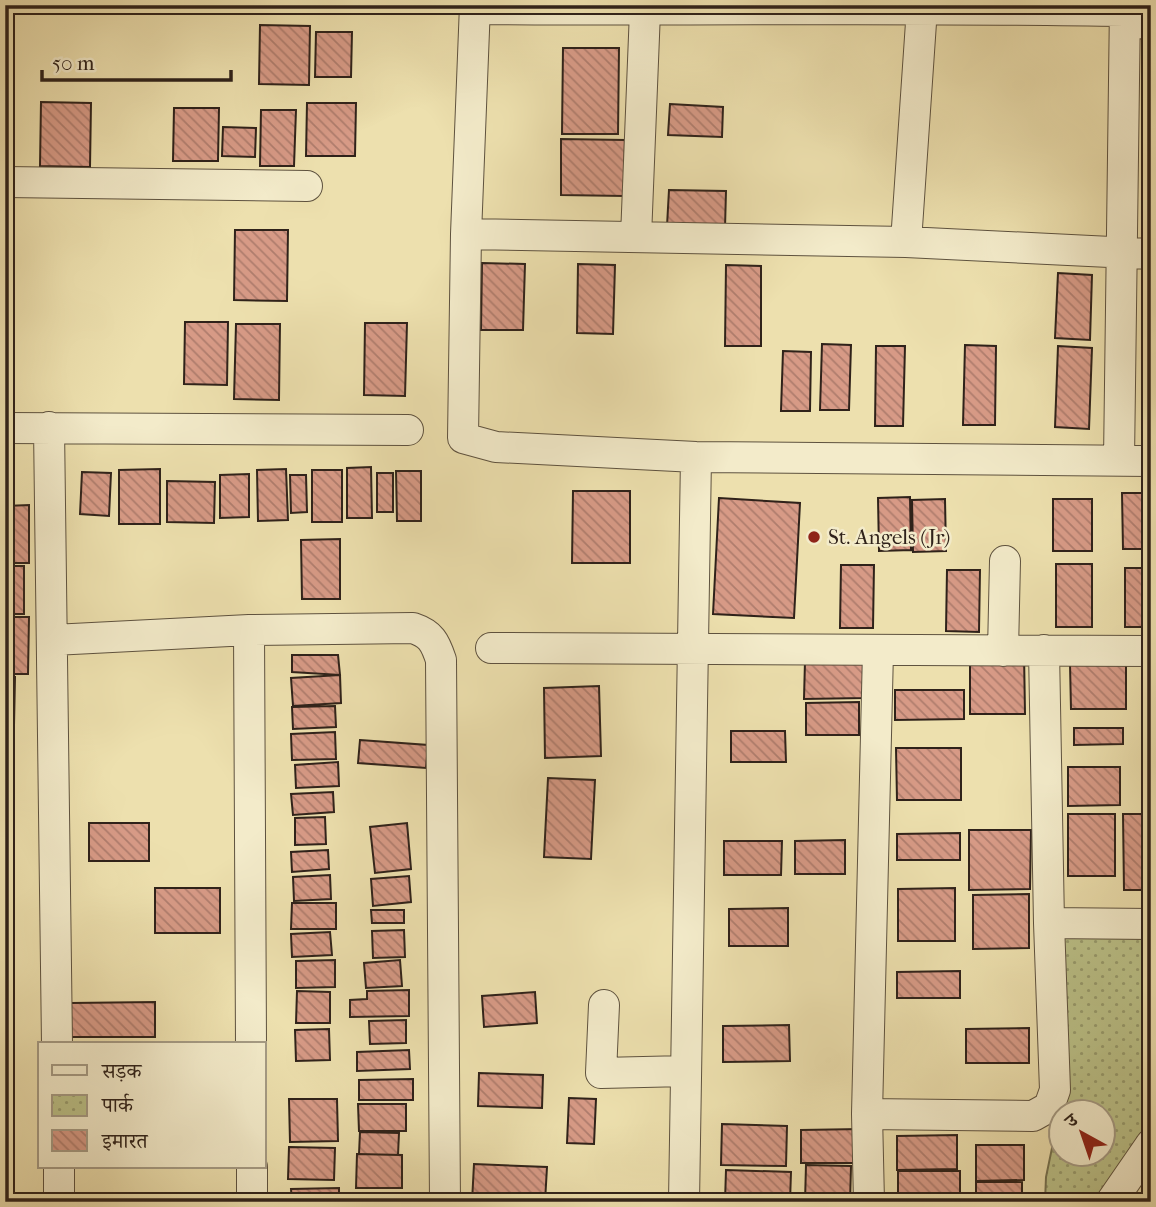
<svg xmlns="http://www.w3.org/2000/svg" width="1156" height="1207" viewBox="0 0 1156 1207" font-family="'IM FELL French Canon','Noto Serif Devanagari',serif">
  <style>
    .park { fill: url(#park-dots); stroke: #757251; stroke-width: 2; fill-rule: evenodd }
    .building { fill: url(#building-back-hatch); stroke: #2f221a; stroke-width: 2 }
    .lines { fill: none; stroke-linecap: round; stroke-linejoin: round }
    .minor-casing { stroke: #5e523f; stroke-width: 32 }
    .minor { stroke: #f3ebca; stroke-width: 30 }
    .poi-dot { fill: #8f2418; stroke: #f3ebca; stroke-width: 2.5 }
    .labels { text-anchor: middle; stroke-width: 5; stroke-linejoin: round; paint-order: stroke }
    .poi-label { font-size: 21px; fill: #2f221a; stroke: #f3ebca; text-anchor: start }
  </style>
  <defs>
    <pattern id="park-dots" width="8" height="8" patternUnits="userSpaceOnUse" patternTransform="scale(1.75)"><rect width="8" height="8" fill="#bbc188"/><path d="M2 2h.1M6 6h.1" fill="none" stroke="#989c6e" stroke-width="1.8" stroke-linecap="round"/></pattern>
    <pattern id="building-back-hatch" width="6" height="6" patternUnits="userSpaceOnUse" patternTransform="scale(1.75)"><rect width="6" height="6" fill="#d79a86"/><path d="M-1 5l2 2M0 0l6 6M5-1l2 2" fill="none" stroke="#af7d6d"/></pattern>
  </defs>
  <rect width="100%" height="100%" fill="#ede0ae"/>
  <filter id="stains"><feTurbulence type="fractalNoise" baseFrequency=".00286" numOctaves="4"/><feColorMatrix values="0 0 0 0 .2 0 0 0 0 .09 0 0 0 0 .02 0 0 0 .5 -.17"/></filter>
  <radialGradient id="worn" r=".72"><stop offset=".6" stop-color="#630" stop-opacity="0"/><stop offset="1" stop-color="#630" stop-opacity=".3"/></radialGradient>
  <path class="park" d="M1055,930H1151V1137L1105,1202H1045L1046,1177L1058,1119ZM1062,1112H1104V1154H1062Z"/>
  <path class="building" d="M260,25L310,26L309,85L259,84Z
    M316,32H352L351,77H315Z
    M563,48H619L618,134H562Z
    M41,102L91,103L90,167L40,166Z
    M307,103H356L355,156H306Z
    M670,104L723,107L722,137L668,135Z
    M174,108H219L218,161H173Z
    M261,110H296L294,166H260Z
    M223,127L256,128L255,157L222,156Z
    M561,139L625,140L624,196L561,195Z
    M669,190L726,191L725,228L667,226Z
    M235,230H288L287,301L234,300Z
    M482,263L525,264L523,330H481Z
    M578,264L615,265L613,334L577,333Z
    M726,265L761,266V346H725Z
    M1058,273L1092,275L1090,340L1055,338Z
    M185,322H228L227,385L184,384Z
    M365,323H407L405,396L364,395Z
    M236,324H280L279,400L234,399Z
    M822,344L851,345L849,410H820Z
    M965,345L996,346L995,425H963Z
    M876,346H905L903,426H875Z
    M1058,346L1092,348L1089,429L1055,427Z
    M783,351L811,352L810,411H781Z
    M371,467L372,518H347V468Z
    M160,469V524H119V470Z
    M286,469L288,520L258,521L257,470Z
    M312,470H342V522H312Z
    M396,471H421V521H397Z
    M82,472L111,473L109,516L80,514Z
    M377,473H393V512H377Z
    M249,474V517L220,518V475Z
    M290,475H306L307,512L291,513Z
    M167,481L215,482L214,523L167,522Z
    M573,491H630V563H572Z
    M1122,493H1151V549H1123Z
    M910,497L911,550L879,551L878,498Z
    M719,498L800,503L794,618L713,614Z
    M945,499L946,551L913,552L912,500Z
    M1053,499H1092V551H1053Z
    M29,505V563H5V506Z
    M340,539V599H302L301,540Z
    M1056,564H1092V627H1056Z
    M841,565H874L873,628H840Z
    M5,566H24V614H5Z
    M1125,568H1151V627H1125Z
    M947,570H980L979,632L946,631Z
    M5,617H29L28,674H5Z
    M970,653H1024L1025,714H970Z
    M292,655H338L340,675L292,672Z
    M865,660V698L804,699L805,661Z
    M1126,663V709H1071L1070,664Z
    M340,675L341,703L293,706L291,678Z
    M5,677H15L14,725H5Z
    M599,686L601,756L545,758L544,688Z
    M895,690H964V719L895,720Z
    M859,702V735H806V703Z
    M335,706L336,727L293,729L292,707Z
    M1074,728H1123V744L1074,745Z
    M731,731H785L786,762H731Z
    M335,732L336,759L292,760L291,734Z
    M360,740L428,745L426,768L358,763Z
    M896,748H961V800H897Z
    M338,762L339,786L296,788L295,765Z
    M1068,767H1120V805L1068,806Z
    M548,778L595,780L591,859L544,857Z
    M333,792L334,812L293,815L291,794Z
    M1068,814H1115V876H1068Z
    M1123,814H1151V890H1124Z
    M325,817L326,844L295,845V818Z
    M89,823H149V861H89Z
    M407,823L411,869L375,873L370,827Z
    M969,830H1031L1030,889L969,890Z
    M960,833V860H897V834Z
    M845,840V874H795V841Z
    M724,841H782L781,875H724Z
    M328,850L329,869L292,872L291,852Z
    M330,875L331,899L294,901L293,877Z
    M409,876L411,902L373,906L371,879Z
    M155,888H220V933H155Z
    M955,888V941H898V889Z
    M1029,894V948L973,949V895Z
    M292,903H336V929H291Z
    M788,908V946H729V909Z
    M371,910H404V923H372Z
    M404,930L405,957L373,958L372,931Z
    M330,932L332,955L292,957L291,934Z
    M335,960V987L296,988V961Z
    M400,960L402,986L366,988L364,963Z
    M960,971V998H897V972Z
    M409,990V1016L350,1017V1000L367,999V991Z
    M297,991L330,992V1023H296Z
    M535,992L537,1023L484,1027L482,996Z
    M155,1002V1037H71V1003Z
    M406,1020V1043L370,1044L369,1021Z
    M789,1025L790,1061L723,1062V1026Z
    M1029,1028V1063H966V1029Z
    M329,1029L330,1060L296,1061L295,1030Z
    M409,1050L410,1069L357,1071V1052Z
    M479,1073L543,1075L542,1108L478,1106Z
    M413,1079V1100H359V1080Z
    M569,1098L596,1099L594,1144L567,1143Z
    M289,1099H337L338,1141L290,1142Z
    M358,1104H406V1131H359Z
    M722,1124L787,1126L786,1166L721,1165Z
    M861,1129L862,1163H801V1130Z
    M360,1132L399,1133L398,1155L359,1154Z
    M957,1135V1169L897,1170V1136Z
    M976,1145H1024V1180L976,1181Z
    M289,1147L335,1148L334,1180L288,1179Z
    M357,1154L402,1155V1188H356Z
    M474,1164L547,1167L545,1202H472Z
    M806,1165L851,1166L850,1202H805Z
    M726,1170L791,1172L790,1202H725Z
    M898,1171H960V1202H898Z
    M976,1182H1022V1202H976Z
    M339,1188V1202H292L291,1189Z
    M360,1193L406,1195V1202H359Z"/>
  <g class="lines">
    <defs>
      <path id="minor" d="M475,5L466,234L463,438L496,447L696,457L1151,461
        M475,9C692,11 908,7 1125,11
        M1125,22L1151,24
        M5,182L307,186
        M466,234L906,242L1151,254
        M636,237L645,11
        M906,242L922,8
        M49,427L57,1044
        M5,428L408,430
        M1119,460L1125,5
        M249,630L251,1044
        M53,640L249,630L413,628C431,634 435,642 441,660L445,1202
        M491,648L1151,651
        M1003,651L1005,561
        M1049,923L1151,924
        M604,1005L601,1073L686,1071
        M867,1114L1033,1116L1049,1107L1055,1090L1049,923L1044,650
        M59,1167V1202
        M252,1167V1202
        M684,1202L696,457
        M869,1202L867,1114L878,651
        M1111,1202L1151,1144"/>
    </defs>
    <use href="#minor" class="minor-casing"/>
    <use href="#minor" class="minor"/>
  </g>
  <circle class="poi-dot" cx="814" cy="537" r="7"/>
  <g class="labels">
    <g class="poi-label">
      <text x="828" y="544">St. Angels (Jr)</text>
    </g>
  </g>
  <rect width="1156" height="1207" fill="none" stroke="#ede0ae" stroke-width="28"/>
  <rect x="7" y="7" width="1142" height="1193" fill="none" stroke="#2f221a" stroke-width="3.5"/>
  <rect x="14" y="14" width="1128" height="1179" fill="none" stroke="#2f221a" stroke-width="2"/>
  <rect x="38" y="1042" width="228" height="126" fill="#f3ebca" stroke="#a59b84" stroke-width="2"/>
  <rect x="52" y="1065" width="35" height="10" fill="#f3ebca" stroke="#a59b84" stroke-width="2"/>
  <text x="102" y="1078" font-size="21" fill="#2f221a">सड़क</text>
  <rect x="52" y="1095" width="35" height="21" fill="url(#park-dots)" stroke="#a59b84" stroke-width="2"/>
  <text x="102" y="1112" font-size="21" fill="#2f221a">पार्क</text>
  <rect x="52" y="1130" width="35" height="21" fill="url(#building-back-hatch)" stroke="#a59b84" stroke-width="2"/>
  <text x="102" y="1148" font-size="21" fill="#2f221a">इमारत</text>
  <g transform="translate(1082 1133) rotate(320)"><circle r="33" fill="#f3ebca" stroke="#a59b84" stroke-width="2"/>
  <path d="M0-5L12 26L0 18L-12 26Z" fill="#8f2418"/>
  <text y="-10" font-size="19" font-weight="bold" text-anchor="middle" fill="#2f221a">उ</text>
  </g>
  <path d="M42 70v10h189v-10" fill="none" stroke="#2f221a" stroke-width="3.5"/>
  <text x="52" y="70" font-size="21" fill="#2f221a" stroke="#f3ebca" stroke-width="5" paint-order="stroke">50 m</text>
  <rect width="100%" height="100%" filter="url(#stains)"/>
  <rect width="100%" height="100%" fill="url(#worn)"/>
</svg>
